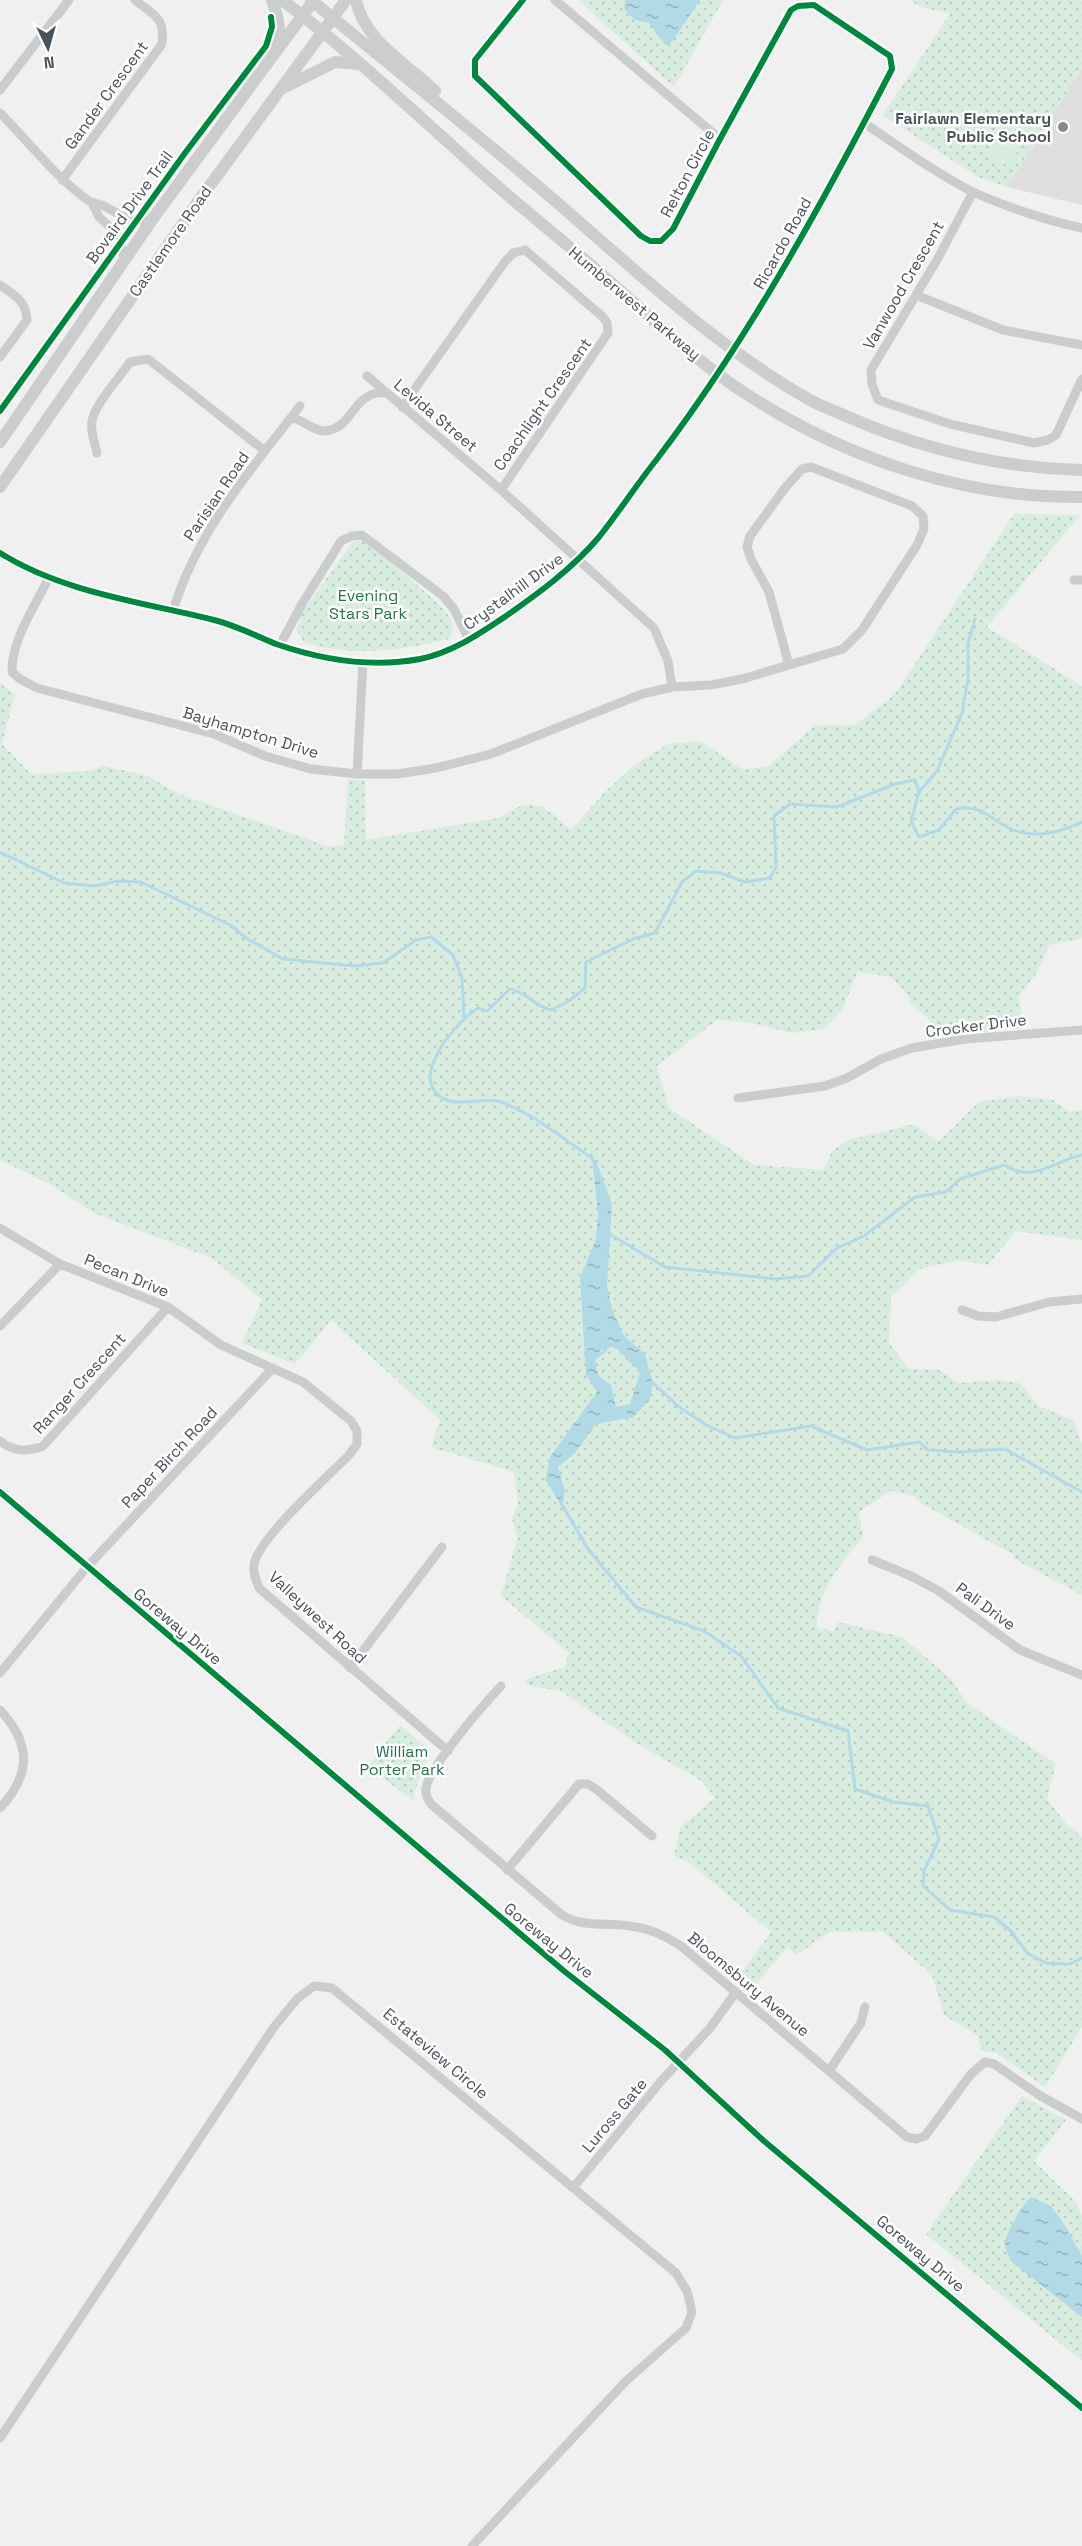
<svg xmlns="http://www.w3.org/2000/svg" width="1082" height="2546" viewBox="0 0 1082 2546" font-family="'Space Grotesk',sans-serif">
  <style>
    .education { fill: #dfdfdf }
    .park { fill: url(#park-dots) }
    .pitch { fill: #d8ece0 }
    .water { fill: url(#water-ripples); fill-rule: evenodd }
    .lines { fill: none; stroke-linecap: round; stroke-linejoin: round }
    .stream { stroke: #b1dae6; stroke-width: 3 }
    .minor { stroke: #cbccce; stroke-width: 9 }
    .tertiary { stroke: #cbccce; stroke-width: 10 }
    .secondary { stroke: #cccdcf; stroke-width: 12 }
    .cycleway-casing { stroke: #fff; stroke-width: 10 }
    .cycleway { stroke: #00873e; stroke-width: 6 }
    .poi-dot { fill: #84898e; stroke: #fff; stroke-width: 2 }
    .labels { text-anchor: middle; stroke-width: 5; stroke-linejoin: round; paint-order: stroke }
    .street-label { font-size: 16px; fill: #4a525a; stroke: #fff }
    .poi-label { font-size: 16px; font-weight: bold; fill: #4a525a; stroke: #fff; text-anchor: end }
    .park-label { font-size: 16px; fill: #23734c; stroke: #fff }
  </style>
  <defs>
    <pattern id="park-dots" width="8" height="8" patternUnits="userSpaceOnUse" patternTransform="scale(1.5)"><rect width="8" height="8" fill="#d8ece0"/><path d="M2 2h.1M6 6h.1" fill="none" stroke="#bbccc2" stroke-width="1.8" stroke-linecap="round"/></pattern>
    <pattern id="water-ripples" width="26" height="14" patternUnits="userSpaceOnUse" patternTransform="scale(1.5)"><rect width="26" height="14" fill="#b1dae6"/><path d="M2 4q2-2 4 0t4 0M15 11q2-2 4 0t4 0" fill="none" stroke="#92b3bd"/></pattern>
  </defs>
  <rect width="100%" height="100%" fill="#f1f0f0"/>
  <path class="education" d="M1082,68V205L1007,187Z"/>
  <path class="park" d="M578,0H723L674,87Z
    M910,0H1082V68L1007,187L978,177L883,115L950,14L919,6Z
    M1014,514L1080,515L987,627L1082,686V938L1049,945L1037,973L1019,996L1023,1028L938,1037L928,1018L910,1004L908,995L891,977L857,972L842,1011L823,1029L792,1033L746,1022L717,1020L657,1066L669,1108L754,1165L823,1170L833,1150L849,1140L914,1124L938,1142L979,1102L1018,1096L1053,1100L1070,1112L1082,1110V1240L1016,1231L988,1265L959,1260L920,1269L891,1297L889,1343L909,1369L939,1370L959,1383L997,1380L1020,1383L1039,1406L1074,1421L1082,1444V1595L1012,1558L1014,1555L921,1503L914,1496L891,1491L859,1512L863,1538C840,1563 816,1594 817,1628L834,1631L838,1622L902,1637L951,1679L967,1703L1056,1764L1047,1799L1067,1825L1082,1837V2027L1045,2087L997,2053L982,2051L977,2035L944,2015L932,1975L883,1932H830L796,1955L788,1947L750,1991L737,1979L771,1932L690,1863L674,1855L680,1828L714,1798L703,1782L641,1746L561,1691L526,1685V1679L565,1667L569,1653L501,1596L517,1538L512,1518L518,1504L514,1472L431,1447L440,1420L331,1320L295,1364L242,1343L262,1300L212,1258L94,1213L50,1184L0,1160V683L15,694L2,744L31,774L90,771L103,766L146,775L179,794L330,847L344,845L348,780H365L366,840L499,818C533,794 544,805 571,830L604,793L636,764L668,744L700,741L742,769L767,767L816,725H855L895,694Z
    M358,540L371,544L444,609C452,621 456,626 449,639C400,650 352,658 304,642L297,631L300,616L351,544Z
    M400,1725L427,1748C431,1769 413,1779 414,1802L368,1766Z
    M1022,2096L1066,2120L1034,2161L1074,2200L1082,2215V2361L926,2234Z"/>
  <path class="pitch" d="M1015,114L1034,127L1008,166L988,153Z"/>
  <path class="water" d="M625,0H700L672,42L665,45L649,23C637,21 630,19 624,8Z
    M592,1158L597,1163L612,1204L607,1285L612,1309L624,1336L645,1354L653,1384L649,1401L633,1417L596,1424L575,1453L558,1467L565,1491L562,1507L546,1480L550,1457L597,1392L586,1375L580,1278L596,1239L598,1213ZM614,1346L640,1372L630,1404L616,1407L611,1385L598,1375L595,1361L600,1351Z
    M1031,2197L1051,2206L1066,2227L1082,2256V2317L1012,2262C1009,2256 1006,2251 1005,2244C1005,2234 1023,2204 1031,2197Z"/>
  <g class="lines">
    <path class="stream" d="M975,619L968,644V679L962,713L937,771L919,792L911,821L919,837L939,830L956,809C987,803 994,826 1019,832C1040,837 1063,831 1082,822
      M0,852L64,883L94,886L119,881L141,882L232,926L246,938L283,959L355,966L383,963L416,940L431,937L453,955L462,978L464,1017
      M593,1161L592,1158C563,1139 534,1114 501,1102C486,1097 460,1106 446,1100C404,1081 457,1021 478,1008L487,1011L510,989C527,992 534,1006 551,1010L569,1001L585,988L586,962L633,939L655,933L682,882L696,871L720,873L745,882L770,878L776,867L774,816L790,804L837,807L895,784L915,780L919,792
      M606,1232L665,1267L775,1279L808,1276L837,1248L864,1236L915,1197L946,1192L960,1179L1004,1165C1034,1184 1053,1161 1082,1155
      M596,1357L605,1351L607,1345
      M652,1382L679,1407L708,1426L735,1438L811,1426L867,1450L919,1442L928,1450L960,1452L1005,1449L1082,1492
      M561,1503L588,1549L636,1607L704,1631L741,1656L778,1708L848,1731L855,1789L893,1802L928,1806L939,1839L924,1871L923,1886L950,1910L994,1917L1011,1931L1027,1953L1046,1963L1070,1964L1082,1958"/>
    <path class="minor" d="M555,0L720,139
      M0,90L69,0
      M0,113C29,142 55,177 89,201C95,204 101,204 106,207C123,216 134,226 153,218
      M864,123C899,146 935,173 973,192C1004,206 1048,221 1082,228
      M62,180L162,44C165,17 155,16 135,0
      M973,192L937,260L871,370L872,384L878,400L950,424L1034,443L1048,440L1056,435L1082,379
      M92,203L99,217L119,235L124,260
      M0,285C15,295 26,301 27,320L0,357
      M916,295L1003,330L1082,345
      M367,376L501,490L654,628L668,661L672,687
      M402,407L504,263L513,253L525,250L603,317L607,323L608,333L501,490
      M291,418C304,419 312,431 325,431C354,429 352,390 386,393
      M97,453C95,443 90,432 92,421C95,404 120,377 130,362L148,359L265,451
      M0,553C64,593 142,602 214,620C235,625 256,636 276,644C322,660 371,668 420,659C453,652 479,634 506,616C539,593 573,568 599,537C619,512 637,484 657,459C749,338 822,204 892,69L890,56L814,5L798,6L791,10L720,139L673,229L661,241H650L641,236L475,76V60L523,0
      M48,579C35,607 11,640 12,672L20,679L37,688L214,734L265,756L311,769L357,774H397L436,768L491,754L642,694L672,687L711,685L742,679L843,649L862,630L917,545L924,529L923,516L912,506L811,467L802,469L785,488L750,536L747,547L751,559L769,592L789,665
      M1074,580H1082
      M173,611C196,533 251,469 300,406
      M280,645L302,604L341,541L352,536L362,535L443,596L454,609L469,640
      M357,774L363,662
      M738,1098L825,1086L847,1078L881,1059L912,1048L965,1039L1082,1030
      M0,1228L60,1264L168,1307L221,1345L303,1382L351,1421L357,1431V1444L349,1455C329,1476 257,1539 254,1565C253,1573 256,1580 259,1588L448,1751
      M962,1310L978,1316L996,1317L1049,1302L1082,1299
      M0,1326L60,1264
      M0,1441C14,1452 27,1452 43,1446L168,1307
      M872,1560L911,1576L939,1591L1020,1650L1082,1675
      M350,1668L442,1547
      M0,1673L87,1567L273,1368
      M501,1686C485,1703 429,1767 426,1788C425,1795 428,1800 432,1805L562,1915C584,1928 605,1922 630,1926C648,1928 666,1936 681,1946L907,2137L916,2139L925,2136L971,2074L985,2062L994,2064L1039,2095L1082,2119
      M0,1710C31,1743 32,1774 0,1808
      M507,1870L579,1784H588L596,1789L652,1836
      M829,2071L861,2023L865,2007
      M573,2188L662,2080L710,2028L736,1992
      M0,2438L274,2027L297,1999L314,1986L332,1988L676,2273L687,2291L692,2312L686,2328L626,2381L472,2546"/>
    <path class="tertiary" d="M0,1492L564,1971L665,2050L764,2141L1082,2408"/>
    <path class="secondary" d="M272,0C278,16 282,31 275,48
      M282,0C354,54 420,118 488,178C524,210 562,240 599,272C647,313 694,361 748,395C845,458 965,499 1082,497
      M311,0C387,63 465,124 540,188C627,262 711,344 810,400C822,407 836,411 848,417C922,449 1002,468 1082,470
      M356,0C364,41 407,64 435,91
      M283,88L335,62L359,64
      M0,442L154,217L314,0
      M0,487L200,199L346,0"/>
    <defs>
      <path id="cycleway" d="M0,411L185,153L266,46L272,27L271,17
        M0,553C64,593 142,602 214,620C235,625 256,636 276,644C322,660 371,668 420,659C453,652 479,634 506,616C539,593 573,568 599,537C619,512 637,484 657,459C749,338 822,204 892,69L890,56L814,5L798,6L791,10L720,139L673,229L661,241H650L641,236L475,76V60L523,0
        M0,1492L564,1971L665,2050L764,2141L1082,2408"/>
    </defs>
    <use href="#cycleway" class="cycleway-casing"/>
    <use href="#cycleway" class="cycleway"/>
  </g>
  <circle class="poi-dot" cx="1063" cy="127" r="6"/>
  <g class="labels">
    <g class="street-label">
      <text transform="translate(106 95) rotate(-54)" y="6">Gander Crescent</text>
      <text transform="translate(687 173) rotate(-62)" y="6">Relton Circle</text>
      <text transform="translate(129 207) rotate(-54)" y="6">Bovaird Drive Trail</text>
      <text transform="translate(170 241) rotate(-55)" y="6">Castlemore Road</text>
      <text transform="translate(782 243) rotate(-61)" y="6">Ricardo Road</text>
      <text transform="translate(903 285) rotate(-60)" y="6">Vanwood Crescent</text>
      <text transform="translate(635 303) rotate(40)" y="6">Humberwest Parkway</text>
      <text transform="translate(542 404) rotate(-55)" y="6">Coachlight Crescent</text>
      <text transform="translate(436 415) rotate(40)" y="6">Levida Street</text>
      <text transform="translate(216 496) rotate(-56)" y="6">Parisian Road</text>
      <text transform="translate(513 591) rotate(-36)" y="6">Crystalhill Drive</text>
      <text transform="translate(251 732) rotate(17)" y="6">Bayhampton Drive</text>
      <text transform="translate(976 1025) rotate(-7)" y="6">Crocker Drive</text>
      <text transform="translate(127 1275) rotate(22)" y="6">Pecan Drive</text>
      <text transform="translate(79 1383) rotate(-48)" y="6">Ranger Crescent</text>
      <text transform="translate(169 1457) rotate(-47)" y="6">Paper Birch Road</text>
      <text transform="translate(986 1606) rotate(36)" y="6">Pali Drive</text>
      <text transform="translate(318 1617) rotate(43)" y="6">Valleywest Road</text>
      <text transform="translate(178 1626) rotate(40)" y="6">Goreway Drive</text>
      <text transform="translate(549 1940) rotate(39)" y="6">Goreway Drive</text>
      <text transform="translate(749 1984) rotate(40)" y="6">Bloomsbury Avenue</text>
      <text transform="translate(436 2053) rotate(40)" y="6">Estateview Circle</text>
      <text transform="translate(614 2115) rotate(-50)" y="6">Luross Gate</text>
      <text transform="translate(921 2253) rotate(40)" y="6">Goreway Drive</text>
    </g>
    <g class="poi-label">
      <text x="1051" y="124">Fairlawn Elementary<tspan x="1051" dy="18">Public School</tspan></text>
    </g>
    <g class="park-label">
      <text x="368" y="601">Evening<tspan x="368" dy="18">Stars Park</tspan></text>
      <text x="402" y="1757">William<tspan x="402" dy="18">Porter Park</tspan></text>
    </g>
  </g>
  <g transform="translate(48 48) rotate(175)" stroke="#ffffff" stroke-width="4.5" paint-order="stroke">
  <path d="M0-4.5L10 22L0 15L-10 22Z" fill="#4a525a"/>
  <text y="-9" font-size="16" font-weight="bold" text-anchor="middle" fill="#4a525a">N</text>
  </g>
</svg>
